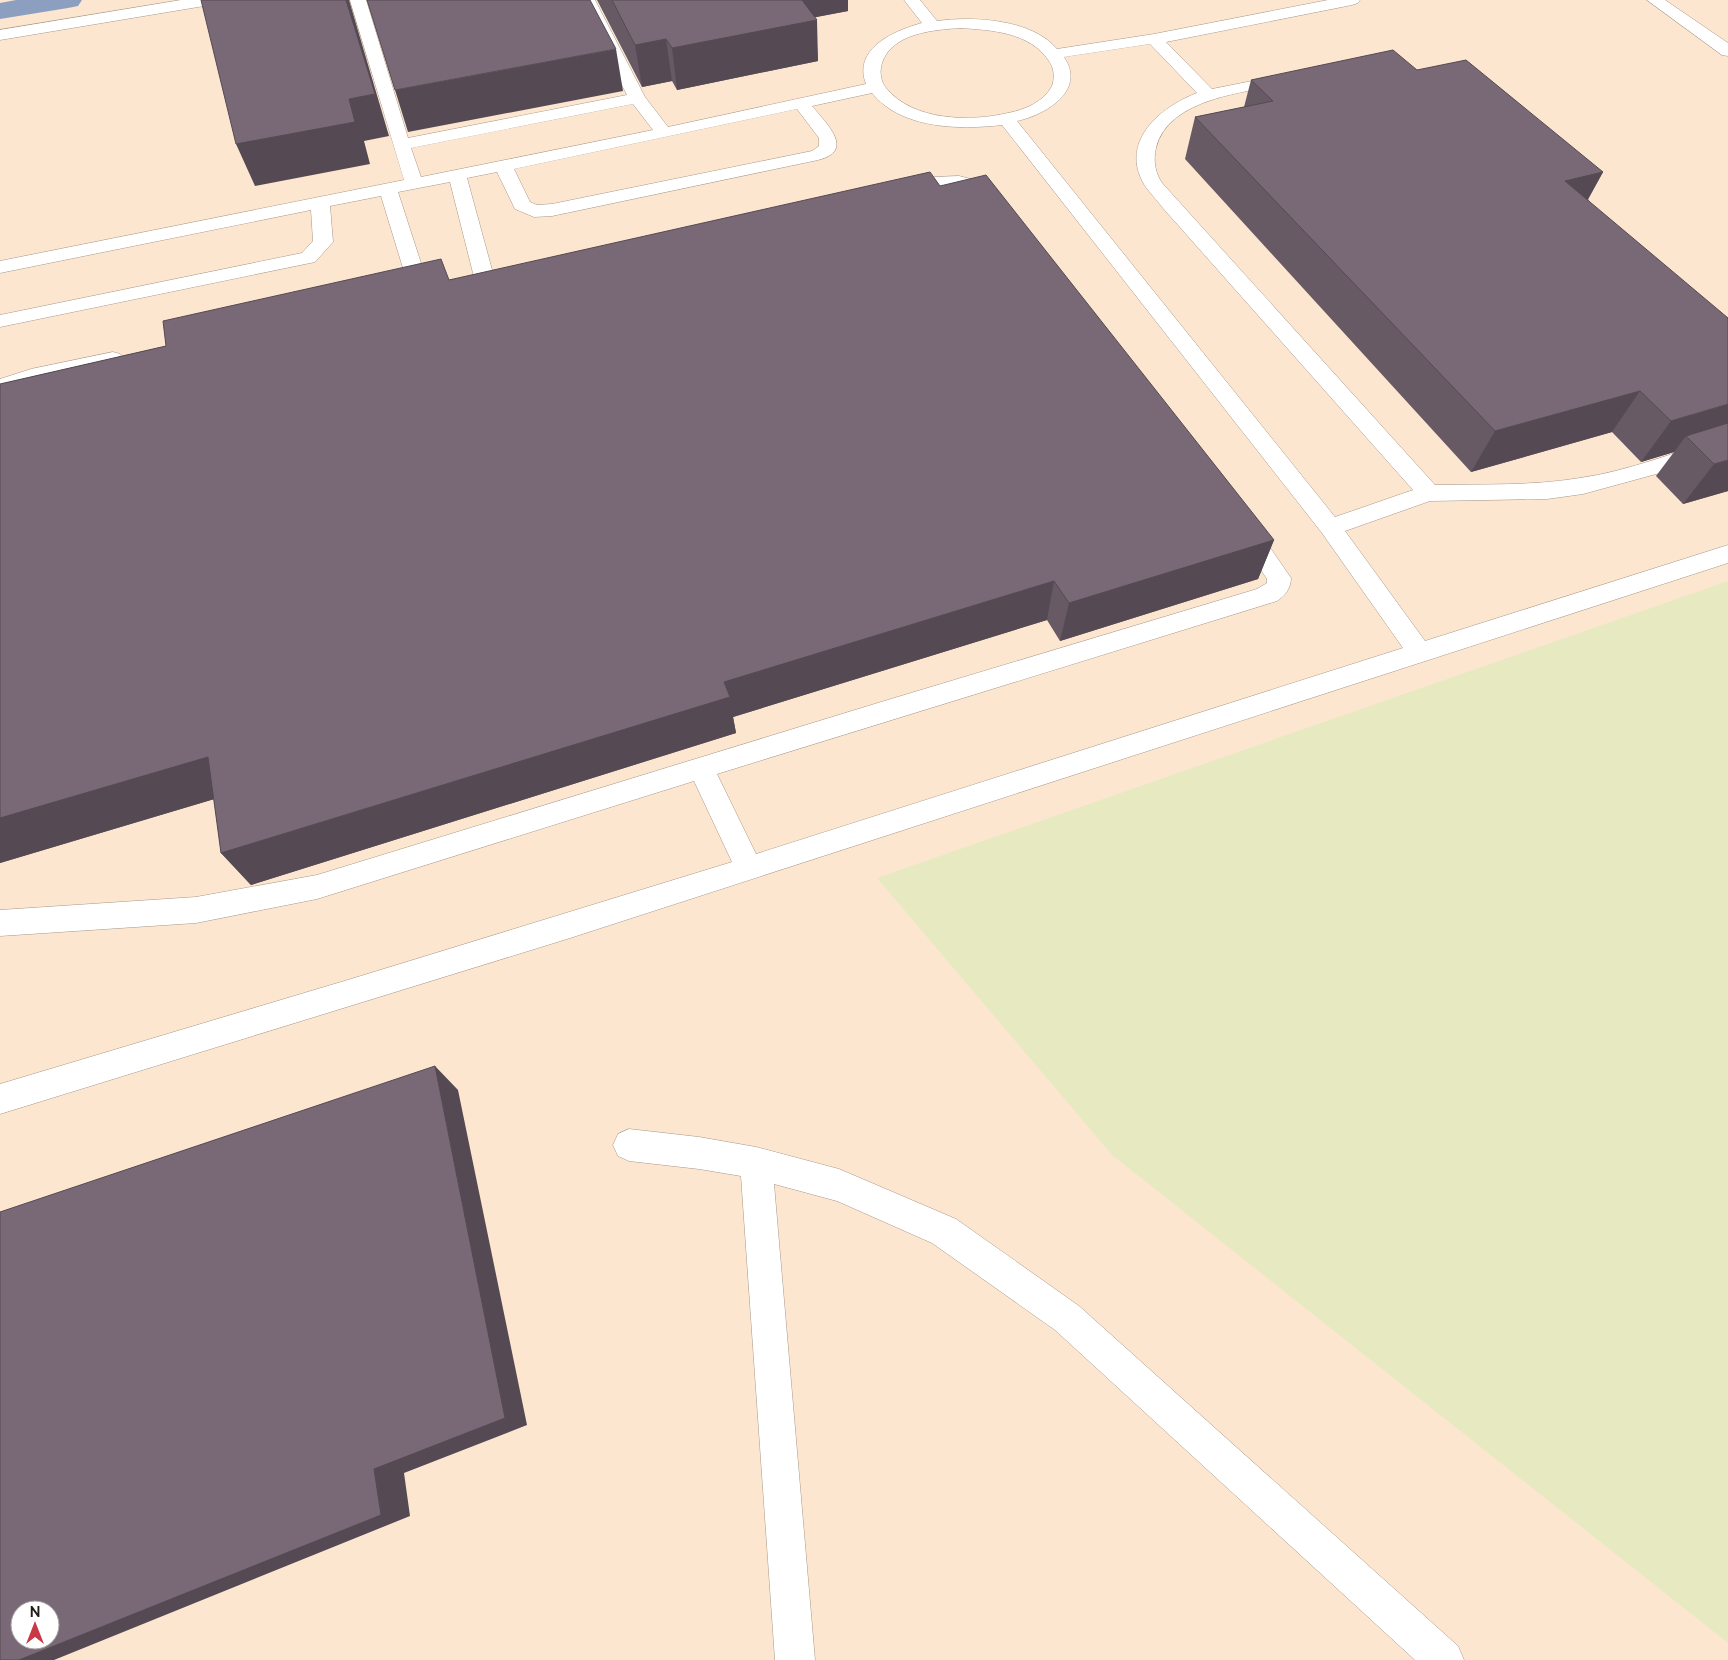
<svg xmlns="http://www.w3.org/2000/svg" width="1728" height="1660" viewBox="0 0 1728 1660" font-family="Raleway,sans-serif">
  <style>
    .built { fill: #fce6d0; fill-rule: evenodd }
    .green { fill: #e7eac1 }
    .lines { fill: none; stroke-linecap: round; stroke-linejoin: round }
    .canal { fill: #8c9fc1; fill-rule: evenodd }
    .minor-casing { stroke: #a79889; stroke-width: 1 }
    .minor { fill: #fff; fill-rule: evenodd }
    .wall { fill: #685a65 }
    .shaded-wall { fill: #554a53 }
    .building { fill: #796976; stroke: #554a53; fill-rule: evenodd }
  </style>
  <rect width="100%" height="100%" fill="#fef4ea"/>
  <path class="built" d="M0,0H1728V1660H0ZM20,1610H50V1640H20Z"/>
  <path class="green" d="M1728,581V1643L1112,1155L877,878Z"/>
  <g class="lines">
    <path class="canal" d="M16,0H82L78,6L68,8L0,19V3Z"/>
    <defs>
      <path id="minor" d="M181,0H218L216,3L210,5L0,40V30Z
        M350,0H366L408,138L627,95L579,0H595L645,97L668,127L866,84C852,48 896,30 922,23L904,0H920L937,21C973,16 1032,19 1057,49L1154,34L1328,0H1360L1358,3L1352,5L1166,42L1212,89L1287,74L1293,75L1295,79L1293,83L1287,84C1246,92 1168,98 1156,148C1153,160 1155,174 1163,184L1435,485C1483,484 1532,486 1580,478C1630,471 1680,450 1728,436V452L1689,465L1583,494L1547,499L1430,501L1345,531L1425,641L1728,545V563L567,939L0,1114V1084L351,979L732,862L694,781L317,899L196,923L0,936V910L196,897L317,875L881,702L1257,589L1267,583V579L1233,529L1237,523L1245,521L1253,523L1291,578C1291,588 1285,596 1277,601L717,774L756,854L1403,648L1322,533L1002,125C959,130 901,129 872,93L812,106C826,123 856,151 818,160L552,216L534,217L515,209L497,172L467,178L494,277L491,281L484,283L477,281L474,277L450,182L398,192L430,291L427,295L420,297L413,295L410,291L381,196L330,206L333,242L315,262L0,327V315L302,253L313,241L311,210L0,273V261L404,180ZM960,28C991,30 1030,32 1049,61C1054,68 1055,77 1052,86C1044,102 1024,110 1008,113C970,122 913,121 886,88C881,82 879,72 882,63C892,33 933,30 960,28ZM1150,44L1197,93C1165,105 1124,136 1140,176C1144,188 1155,197 1162,207L1413,490L1335,517L1017,121C1045,115 1087,91 1064,57ZM633,104L653,130L421,177L411,148ZM797,109L819,138V146L812,151L552,204L537,205L530,202L514,169Z
        M1647,0H1665L1728,43V56L1722,55Z
        M959,176L986,183L997,194L995,198C980,202 973,188 959,187C939,185 914,197 896,193L894,189L896,185L935,177Z
        M113,352L120,354L123,359L120,364L34,382L0,393V379L31,369Z
        M629,1129L699,1137L756,1147L839,1169L956,1219L1079,1306L1458,1646L1464,1660H1415L1055,1330L932,1243L837,1201L774,1184L815,1660H775L741,1176L699,1169L629,1161L618,1156L613,1145L618,1134Z"/>
    </defs>
    <use href="#minor" class="minor-casing"/>
    <use href="#minor" class="minor"/>
  </g>
  <path class="wall" d="M597,0H848V11L815,17L818,61L677,90L672,81L642,87Z
    M1417,70L1603,172L1588,199L1728,491L1683,504L1656,476L1674,452L1641,462L1612,432L1471,472L1185,159L1195,117L1244,107L1251,80Z
    M940,186L1274,540L1258,579L1060,641L1047,620L733,717L736,733L251,885L221,853L214,799L0,863V384L166,346L449,280Z"/>
  <path class="shaded-wall" d="M346,0H349L389,136L364,141L370,164L255,186L236,144L349,99Z
    M789,0H848V11L791,22Z
    M817,20L818,61L677,90L672,48Z
    M666,39L672,81L642,87L635,45Z
    M616,49L623,91L408,132L395,90Z
    M1603,172L1580,214L1565,181Z
    M1640,391L1612,432L1471,472L1495,431Z
    M1728,404V435L1686,436L1674,452L1641,462L1671,421Z
    M1728,460V491L1683,504L1714,464Z
    M1274,540L1258,579L1060,641L1069,603Z
    M1054,581L1047,620L733,717L736,733L251,885L221,853L724,682Z
    M208,757L238,792L0,863V818Z
    M435,1066L458,1090L527,1425L404,1473L410,1516L54,1660H19L374,1469Z"/>
  <path class="building" d="M201,0H346L375,94L349,99L355,122L236,144Z
    M367,0H590L616,49L395,90Z
    M612,0H802L817,20L672,48L666,39L635,45Z
    M1393,50L1417,70L1466,60L1603,172L1565,181L1728,318V404L1671,421L1640,391L1495,431L1195,117L1273,101L1251,80Z
    M930,172L940,186L986,175L1274,540L1069,603L1054,581L724,682L730,697L221,853L208,757L0,818V384L166,346L163,321L441,259L449,280Z
    M1728,423V460L1714,464L1686,436Z
    M435,1066L505,1418L374,1469L381,1515L19,1660H0V1212ZM20,1610H50V1640H20Z"/>
  <g transform="translate(35 1625)"><circle r="24" fill="#ffffff" stroke="#a7a4a2"/>
  <path d="M0-4L9 19L0 12L-9 19Z" fill="#c83845"/>
  <text y="-8" font-size="14" font-weight="bold" text-anchor="middle" fill="#221c17">N</text>
  </g>
</svg>
